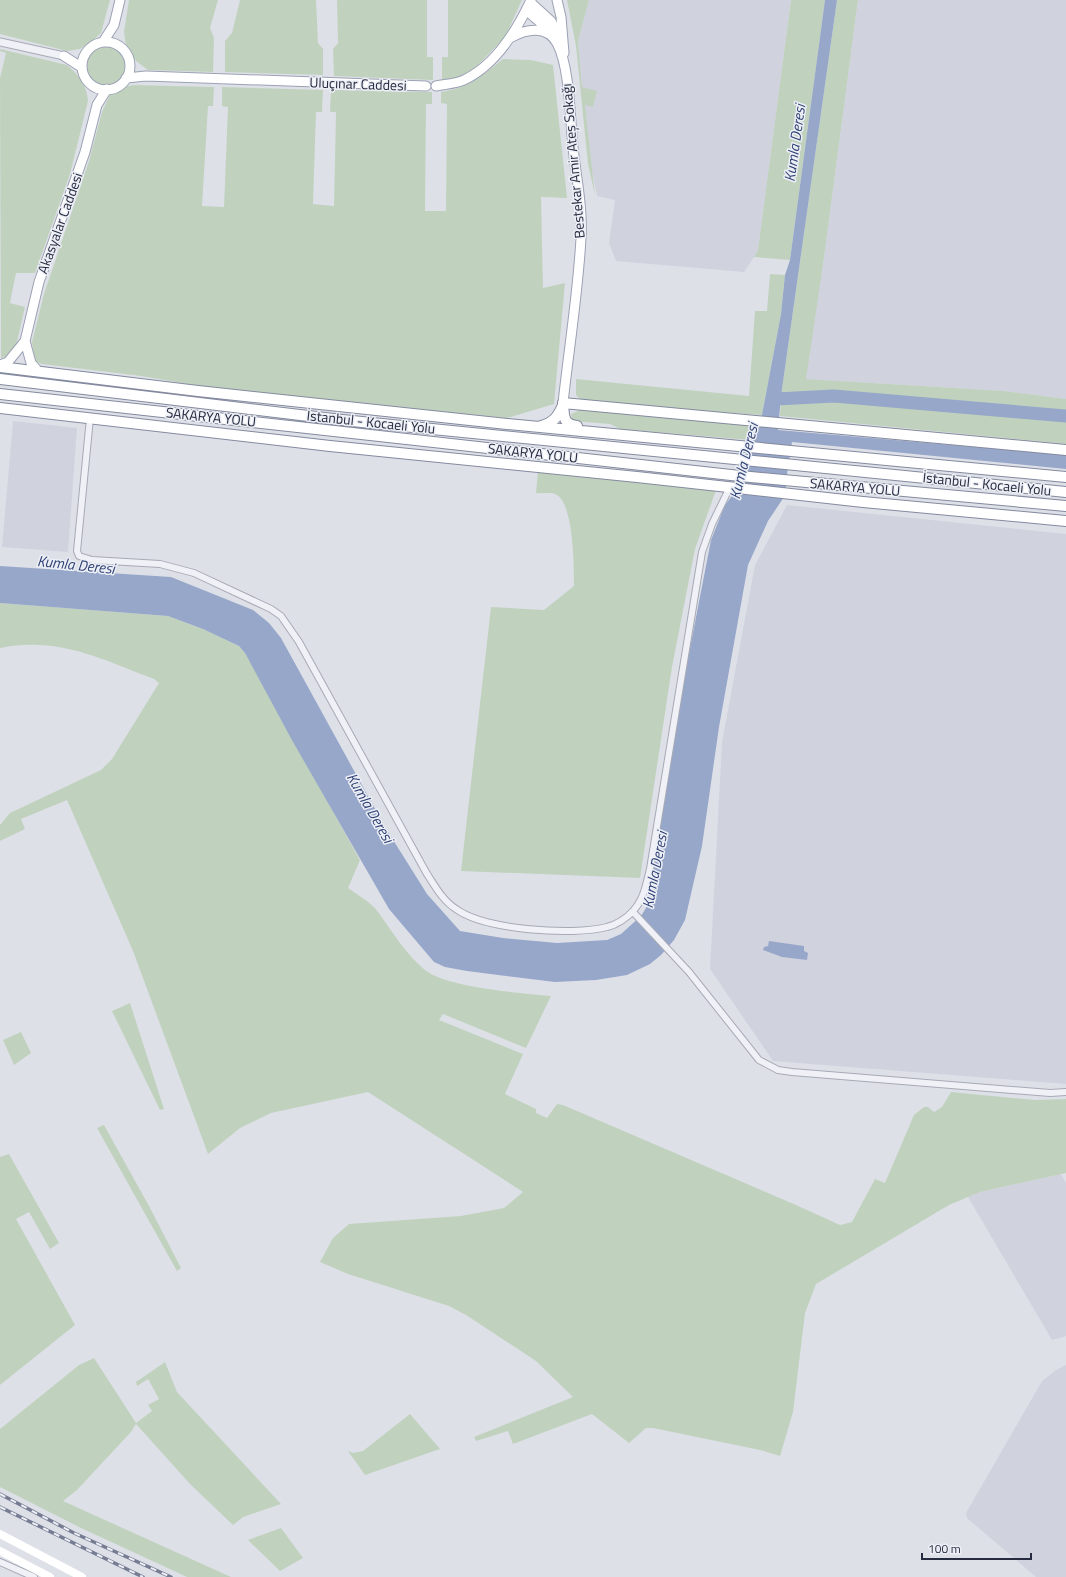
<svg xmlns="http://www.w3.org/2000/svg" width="1066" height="1577" viewBox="0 0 1066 1577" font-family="'Titillium Web',sans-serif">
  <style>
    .built { fill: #d0d2dd }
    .green { fill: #c0d2be }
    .water { fill: #97a7ca }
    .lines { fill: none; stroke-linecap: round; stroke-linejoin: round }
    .river { stroke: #97a7ca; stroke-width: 13 }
    .minor-casing { stroke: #a7aab5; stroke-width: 8 }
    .tertiary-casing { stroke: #a7aab5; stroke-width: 9 }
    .primary-casing { stroke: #9ca2b4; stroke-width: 11 }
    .trunk-casing { stroke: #848a9f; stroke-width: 12 }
    .minor { stroke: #f0f1f6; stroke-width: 6 }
    .tertiary { stroke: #f0f1f6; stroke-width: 7 }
    .secondary { stroke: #fff; stroke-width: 8 }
    .primary { stroke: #fff; stroke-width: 9 }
    .trunk { stroke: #fff; stroke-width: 10 }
    .rail-casing { stroke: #767c92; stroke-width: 3.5 }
    .rail { stroke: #edeff6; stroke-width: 2; stroke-dasharray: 6; stroke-linecap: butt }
    .labels { text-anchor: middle; stroke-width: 3; stroke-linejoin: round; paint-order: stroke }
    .street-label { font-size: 14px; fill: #262b3f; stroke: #edeff6 }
    .water-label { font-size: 15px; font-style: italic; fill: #2f4275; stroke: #edeff6 }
  </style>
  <rect width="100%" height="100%" fill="#dee0e8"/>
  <path class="built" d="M589,0H791L758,251L744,272L616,261L609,243L615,200L597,196L592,170L582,87L578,41Z
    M858,0H1066V399L1004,391L805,379L823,265Z
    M13,421L77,428L68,552L2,547Z
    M787,505L1066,534V1084L773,1061L710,969L722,742L755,565Z
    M1061,1174L1066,1183V1336L1052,1340L968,1197L980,1192Z
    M1066,1365V1577H1036L967,1518L966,1513L1042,1381L1056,1370Z"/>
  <path class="green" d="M0,0H110L101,33L90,43L80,49L67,51L0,34Z
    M129,0H218L210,28L214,38L213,72L148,70L136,61L126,46L124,32Z
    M240,0H316L318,43L323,49V75L225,72V41L232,33Z
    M337,0H427V57H433V80L334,76L333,49L338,43Z
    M448,0H522L505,37L476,67L460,77L442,80V57H448Z
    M567,0H589L578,41L582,87L597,91L593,107L585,105L595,195L588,164L576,46Z
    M791,0H825L790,260L754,257L758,250Z
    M837,0H858L823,265L806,379L1004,391L1066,399V444L780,416L781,396Z
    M87 66a19 19 0 1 1 38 0a19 19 0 1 1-38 0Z
    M0,49L67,65C79,75 87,86 88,101L70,174L35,273H16L10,303L25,307L16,346L9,356L1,358L0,78L6,53L0,51Z
    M503,59L531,60L553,65L567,198L541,197L543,288L565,283L554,404L507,418L200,386L141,376L42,364L34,361L32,342L44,294L89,161L102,112L110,95L122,88L133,85L214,87L213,106H208L202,206L224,207L228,107L222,106V87L323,90L322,112H316L313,204L334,206L336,112H330L331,90L432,92V104H426L425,211H446L447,104L441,103V92C471,87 479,78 503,59Z
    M770,274L785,275L781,314L762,415L653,408L581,400L576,395V379L749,396L755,311H767Z
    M580,410L758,424L750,440L620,429L610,424L572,421L571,414Z
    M538,471L716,490L695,549L672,667L640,878L461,871L491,607L544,610L574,586C574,568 574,501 555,494C550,492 542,494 536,493Z
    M0,603L168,616L203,629L239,646L245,653L360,860L348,888L367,901L375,908C391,929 406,956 428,972C452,988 521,993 551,996L526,1048L443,1014L439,1020L523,1054L505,1094L536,1109V1113L547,1118L557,1104L563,1105L796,1205L840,1225L852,1222L875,1179L885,1183L914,1115L924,1107H928L934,1112L942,1107L951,1092L1035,1100L1066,1099V1173L980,1192L949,1205L816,1284L805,1313L793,1412L780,1456L760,1450L653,1428H646L629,1443L592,1414L513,1444L508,1431L476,1441L474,1437L573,1397L536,1361L466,1315L449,1306L348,1274L320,1262L333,1238L349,1224L461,1216L504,1208L523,1192L368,1092L271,1113L240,1128L208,1154L133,951L67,800L21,819L25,829L0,841V825L10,813L101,770L112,759L159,683L154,679C102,659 57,636 0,648Z
    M130,1003L164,1109L160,1110L112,1011Z
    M21,1032L31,1053L14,1065L3,1040Z
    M104,1125L149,1206L181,1268L177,1271L97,1128Z
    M9,1154L59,1243L50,1249L29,1212L16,1219L75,1325L0,1385V1157Z
    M94,1358L136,1423L152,1411L148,1405L159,1399L148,1379L137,1386L136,1382L165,1362L177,1392L281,1504L243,1517L233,1525L191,1485L136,1424L131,1432L77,1490L63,1501L231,1577H187L81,1528L0,1487V1429L79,1365Z
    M410,1414L440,1449L365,1475L348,1451L353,1453L363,1451Z
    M281,1528L303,1558L280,1571L248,1540Z"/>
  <path class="water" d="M825,0H837L781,396L778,430L1066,455V469L792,442L786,481V494L768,521L748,565L719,727L702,846L685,920L674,940L661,955L650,964L627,975L596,980L555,982L467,971L445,967L434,962L389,909L293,742L245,653L239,646L203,629L168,616L0,603V566L171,577L253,610L269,623L281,638L385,827L427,894L460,931L503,938L557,943L607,940L621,934L641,916L646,908L651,888L679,705L711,540L725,505L738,488L750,440L762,415L781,314L785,275L790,260Z
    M769,941L804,946V951L808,953L807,960L782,957L763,950L764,947L768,946Z"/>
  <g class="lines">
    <path class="river" d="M776,399L834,396L1066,416"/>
    <defs>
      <path id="minor" d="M90,418L77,551L79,556L92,560L160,564L194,573L271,609L281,616L299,642L427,874C435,886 443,901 456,909C485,930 572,936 607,927C616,925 627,918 633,911C644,899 646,885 650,869L702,552L712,524L730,487
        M633,912L689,972L759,1060L778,1070L792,1072L1050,1093L1066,1092
        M0,1562L34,1577"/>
      <path id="tertiary" d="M0,42L64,56"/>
      <path id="primary" d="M557,0L561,17L564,53
        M530,2L551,21L560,38
        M526,10L552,33
        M512,37C526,29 547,25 557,43C570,67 570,119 573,147C576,177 583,208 581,238C578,293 569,348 563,403
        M103,42L114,25L120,0
        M82 66a24 24 0 1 1 48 0a24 24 0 1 1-48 0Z
        M64,56L81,67
        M126,78L146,76L426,86
        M436,86C446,84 455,84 464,80C496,65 517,30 531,0
        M0,365L8,362L25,341
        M38,371L31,363L25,341L39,282L85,152L97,105L107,89"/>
      <path id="trunk" d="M0,367L198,391L507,424L1066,477
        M0,379L342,420L1066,492
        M0,394L740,476L1066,506
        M563,403L1066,450
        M563,403C564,416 563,425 577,426
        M0,408L330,446L637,477L863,502L1066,521
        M541,426C553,423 558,417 563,405"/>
    </defs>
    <use href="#minor" class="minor-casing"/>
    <use href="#tertiary" class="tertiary-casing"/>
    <use href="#primary" class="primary-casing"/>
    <use href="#trunk" class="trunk-casing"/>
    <use href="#minor" class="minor"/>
    <use href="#tertiary" class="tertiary"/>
    <path class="secondary" d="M0,1534L82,1577
      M0,1551L50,1577"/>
    <use href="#primary" class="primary"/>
    <use href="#trunk" class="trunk"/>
    <defs>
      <path id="rail" d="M0,1494L74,1533L171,1577
        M0,1507L143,1577"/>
    </defs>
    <use href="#rail" class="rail-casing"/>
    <use href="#rail" class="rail"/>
  </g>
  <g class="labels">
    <g class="street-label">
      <text transform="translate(358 84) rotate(2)" y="5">Uluçınar Caddesi</text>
      <text transform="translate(573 161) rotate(-95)" y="5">Bestekar Amir Ateş Sokağı</text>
      <text transform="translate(60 223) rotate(-70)" y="5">Akasyalar Caddesi</text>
      <text transform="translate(211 417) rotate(6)" y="5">SAKARYA YOLU</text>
      <text transform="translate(371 422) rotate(6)" y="5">İstanbul - Kocaeli Yolu</text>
      <text transform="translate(533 453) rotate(6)" y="5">SAKARYA YOLU</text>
      <text transform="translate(987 484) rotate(6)" y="5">İstanbul - Kocaeli Yolu</text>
      <text transform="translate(855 487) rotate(5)" y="5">SAKARYA YOLU</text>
    </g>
    <g class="water-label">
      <text transform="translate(795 143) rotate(-82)" y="5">Kumla Deresi</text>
      <text transform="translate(744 461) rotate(-76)" y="5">Kumla Deresi</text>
      <text transform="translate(76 565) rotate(6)" y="5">Kumla Deresi</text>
      <text transform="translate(370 808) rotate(60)" y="5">Kumla Deresi</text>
      <text transform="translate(655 870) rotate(-79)" y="5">Kumla Deresi</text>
    </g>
  </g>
  <path d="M922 1553v6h109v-6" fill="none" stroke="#262b3f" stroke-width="2"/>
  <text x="928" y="1553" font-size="12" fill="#262b3f" stroke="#edeff6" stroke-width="3" paint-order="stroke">100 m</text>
</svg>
